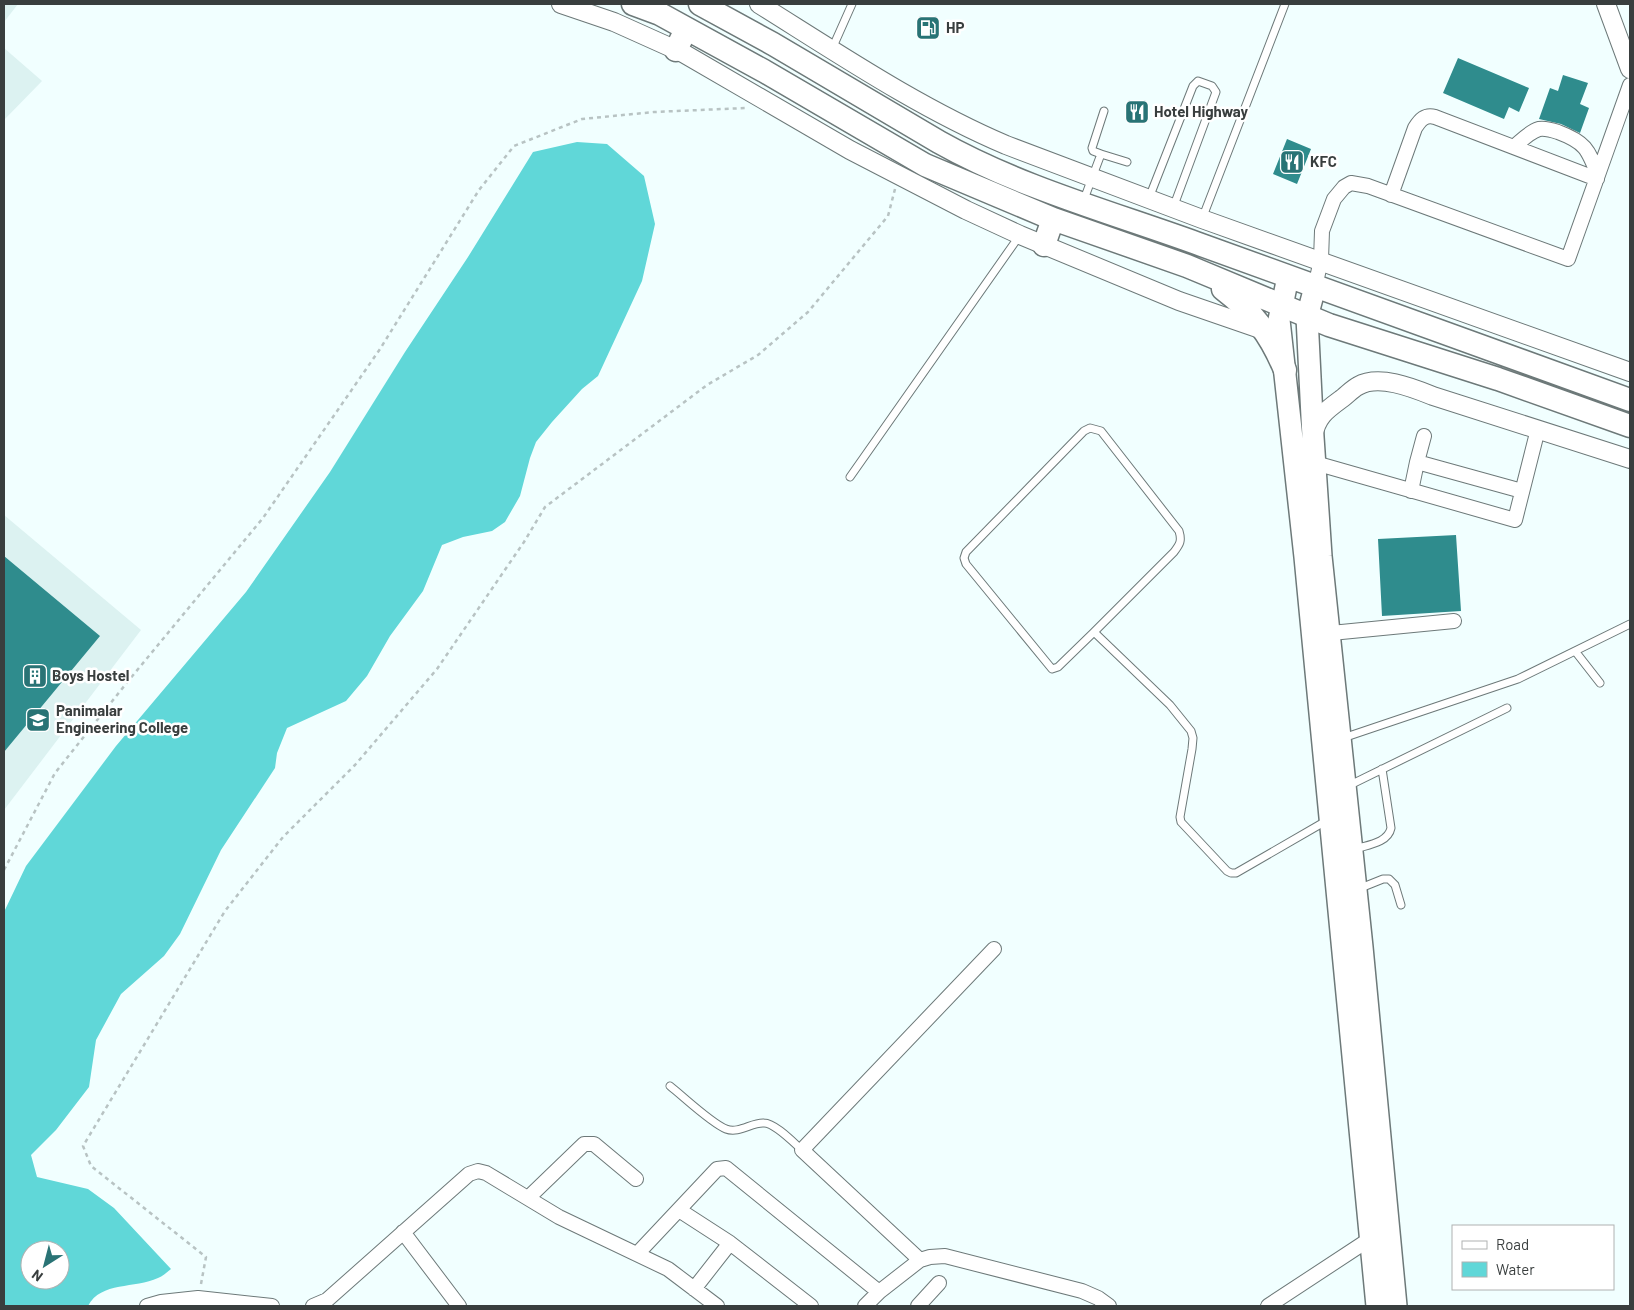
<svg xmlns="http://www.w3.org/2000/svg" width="1634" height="1310" viewBox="0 0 1634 1310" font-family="Barlow,sans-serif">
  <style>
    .built { fill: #dcf2f1 }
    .water { fill: #60d7d8; fill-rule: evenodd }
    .building { fill: #2f8c8d }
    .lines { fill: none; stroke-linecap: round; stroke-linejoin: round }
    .service-casing { stroke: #6d7979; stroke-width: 9 }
    .minor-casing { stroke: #6d7979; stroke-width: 16 }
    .tertiary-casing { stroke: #6d7979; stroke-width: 20 }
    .primary-casing { stroke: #6d7979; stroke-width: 24 }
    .trunk-casing { stroke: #6d7979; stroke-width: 25 }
    .path { stroke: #b8c3c3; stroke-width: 2.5; stroke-dasharray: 4 4; stroke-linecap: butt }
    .service { stroke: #fff; stroke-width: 7 }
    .minor { stroke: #fff; stroke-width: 14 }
    .tertiary { stroke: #fff; stroke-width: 18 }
    .primary { stroke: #fff; stroke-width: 21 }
    .trunk { stroke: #fff; stroke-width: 22 }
    .labels { text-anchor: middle; stroke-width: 5; stroke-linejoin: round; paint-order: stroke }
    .poi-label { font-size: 15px; font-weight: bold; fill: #393e3e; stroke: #fff; text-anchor: start }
  </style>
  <rect width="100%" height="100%" fill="#f1ffff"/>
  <path class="built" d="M4,4H18L4,22Z
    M4,48L42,81L4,120Z
    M4,515L141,630L4,810Z"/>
  <path class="water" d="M577,142L607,144L644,176L655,224L642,281L598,376L582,389L552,422L536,442L530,458L520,496L505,522L492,531L463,537L442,545L423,591L390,636L367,676L346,701L287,728L277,753L275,768L221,850L180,934L164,956L121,994L96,1040L89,1087L56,1130L31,1155L37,1177L88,1189L114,1208L171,1269C167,1272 163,1276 158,1278C135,1289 101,1281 88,1306H4V912L26,866L116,746L246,592L330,472L405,352L468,257L533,152ZM30,1250H60V1280H30Z"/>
  <path class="building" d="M1458,58L1529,88L1519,112L1509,107L1504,119L1443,93Z
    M1563,75L1588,83L1580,104L1589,108L1580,133L1561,124L1539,119L1550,88L1558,91Z
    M1287,139L1311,149L1297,184L1273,174Z
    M1456,535L1461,611L1382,616L1378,539Z
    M4,556L100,636L4,752Z"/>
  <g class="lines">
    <defs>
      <path id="service" d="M832,49L852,4
        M1101,154L1127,162
        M1149,198L1193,86L1198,81L1212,86L1216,92L1173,208
        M1083,202L1101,154L1093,151L1092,148L1104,111
        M1202,219L1285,4
        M850,477L1020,235
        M1094,632L1058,667L1052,669L966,564L964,558L966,552L1084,431L1090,428L1101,431L1179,531C1182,541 1180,544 1174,552L1094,632L1170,705L1191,731L1193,738L1192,749L1180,817L1181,822L1227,871L1231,873H1236L1326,821
        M1575,651L1600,683
        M1343,738L1518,679L1630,624
        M1348,786L1507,708
        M1355,849C1367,845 1388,843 1391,828L1382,769
        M1358,889L1383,879H1389L1395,885L1401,905
        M670,1086C684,1097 711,1123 726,1129C739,1134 752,1122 764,1123C775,1123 794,1143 802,1150"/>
      <path id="minor" d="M1514,147C1521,141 1529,132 1539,129C1545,128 1552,130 1558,132C1585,142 1588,149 1598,175
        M1391,195L1415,128C1420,120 1425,114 1435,117L1597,179
        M1315,287L1321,260L1322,231L1334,199L1344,187L1351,183L1368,186L1568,259L1630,85
        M1417,462L1424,436
        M1315,463L1515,520L1538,429
        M1411,491L1417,462L1522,491
        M1321,634L1454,621
        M528,1198L584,1144H594L636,1179
        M679,1210L730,1243L811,1306
        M403,1232L459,1306
        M637,1254L717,1169L726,1168L879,1292
        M920,1260L802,1150L994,949
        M694,1289L730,1243
        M147,1306L161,1302L198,1298L272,1306
        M313,1306L327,1300L469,1174L478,1171L486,1173L559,1217L668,1269L717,1306
        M865,1306L879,1292L920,1260L930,1257L945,1256L1082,1291L1098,1298L1109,1306
        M918,1306L939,1283
        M1268,1306L1376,1235"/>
      <path id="tertiary" d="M561,4L614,22L683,53L850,150L966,210L1020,235L1179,301L1266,331
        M759,4C839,54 919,108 1006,145L1202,219L1630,372
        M1606,4L1630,69
        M1313,436C1317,417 1325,411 1340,400C1346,396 1352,389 1358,386C1379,374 1413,388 1433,396L1630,459"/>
      <path id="primary" d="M1288,277L1279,320L1305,557L1377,1306
        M1315,287L1307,317L1313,437L1321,556L1362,947L1396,1306"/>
      <path id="trunk" d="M633,4L660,14L764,71L925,165L1053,219L1187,266L1329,325L1498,379L1630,426
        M700,4L773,44L939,142C1019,187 1110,212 1196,243C1341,295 1485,349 1630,400
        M676,50L686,29
        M1044,245L1053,219
        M1223,289C1253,312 1270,334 1285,370"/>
    </defs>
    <use href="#service" class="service-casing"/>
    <use href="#minor" class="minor-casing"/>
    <use href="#tertiary" class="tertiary-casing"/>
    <use href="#primary" class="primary-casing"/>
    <use href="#trunk" class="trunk-casing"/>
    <path class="path" d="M4,870L55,773L129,680L263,518L380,349L479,190L514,146L582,119L654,112L746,108
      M201,1284L206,1257L91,1166L83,1146L225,911L283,837L355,765L437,669L524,542L545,507L707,385L758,355L808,312L888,216L895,189"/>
    <use href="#service" class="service"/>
    <use href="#minor" class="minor"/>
    <use href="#tertiary" class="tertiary"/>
    <use href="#primary" class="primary"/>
    <use href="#trunk" class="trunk"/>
  </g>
  <defs>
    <symbol id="fuel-square" viewBox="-11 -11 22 22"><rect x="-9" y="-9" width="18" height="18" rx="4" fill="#297375" stroke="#fff"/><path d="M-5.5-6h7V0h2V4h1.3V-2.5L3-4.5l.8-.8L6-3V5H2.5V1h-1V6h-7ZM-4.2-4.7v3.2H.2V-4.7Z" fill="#fff"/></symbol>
    <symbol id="restaurant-square" viewBox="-11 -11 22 22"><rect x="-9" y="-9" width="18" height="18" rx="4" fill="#297375" stroke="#fff"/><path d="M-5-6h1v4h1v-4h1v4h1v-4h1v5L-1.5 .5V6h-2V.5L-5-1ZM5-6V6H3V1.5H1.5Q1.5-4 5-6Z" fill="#fff"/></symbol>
    <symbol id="building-square" viewBox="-11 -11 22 22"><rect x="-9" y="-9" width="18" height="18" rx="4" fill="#297375" stroke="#fff"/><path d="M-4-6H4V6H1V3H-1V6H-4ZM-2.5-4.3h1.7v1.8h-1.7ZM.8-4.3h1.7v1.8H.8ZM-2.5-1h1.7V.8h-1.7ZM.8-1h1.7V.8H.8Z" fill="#fff"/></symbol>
    <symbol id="university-square" viewBox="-11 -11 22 22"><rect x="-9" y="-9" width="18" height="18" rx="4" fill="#297375" stroke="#fff"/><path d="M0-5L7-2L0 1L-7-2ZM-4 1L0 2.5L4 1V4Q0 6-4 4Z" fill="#fff"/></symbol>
  </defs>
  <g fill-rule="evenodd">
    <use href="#fuel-square" x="914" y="14" width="28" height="28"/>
    <use href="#restaurant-square" x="1123" y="98" width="28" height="28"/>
    <use href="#restaurant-square" x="1278" y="148" width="28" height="28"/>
    <use href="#building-square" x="21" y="662" width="28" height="28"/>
    <use href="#university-square" x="24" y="706" width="28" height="28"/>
  </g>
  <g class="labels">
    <g class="poi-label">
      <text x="946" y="33">HP</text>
      <text x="1154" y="117">Hotel Highway</text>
      <text x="1310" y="167">KFC</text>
      <text x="52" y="681">Boys Hostel</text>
      <text x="56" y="716">Panimalar<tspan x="56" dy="17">Engineering College</tspan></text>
    </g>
  </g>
  <rect width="1634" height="1310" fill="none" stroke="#393e3e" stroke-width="10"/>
  <rect x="1452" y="1225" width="162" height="65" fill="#ffffff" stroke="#b0b2b2"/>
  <rect x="1462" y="1241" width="25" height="8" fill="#ffffff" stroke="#b0b2b2"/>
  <text x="1496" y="1250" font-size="15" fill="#393e3e">Road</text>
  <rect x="1462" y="1262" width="25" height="15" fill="#60d7d8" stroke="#b0b2b2"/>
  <text x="1496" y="1275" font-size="15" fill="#393e3e">Water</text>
  <g transform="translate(45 1265) rotate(216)"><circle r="24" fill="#ffffff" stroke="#b0b2b2"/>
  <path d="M0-4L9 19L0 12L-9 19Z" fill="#297375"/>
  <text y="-8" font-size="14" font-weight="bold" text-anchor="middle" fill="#393e3e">N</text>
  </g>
</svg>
